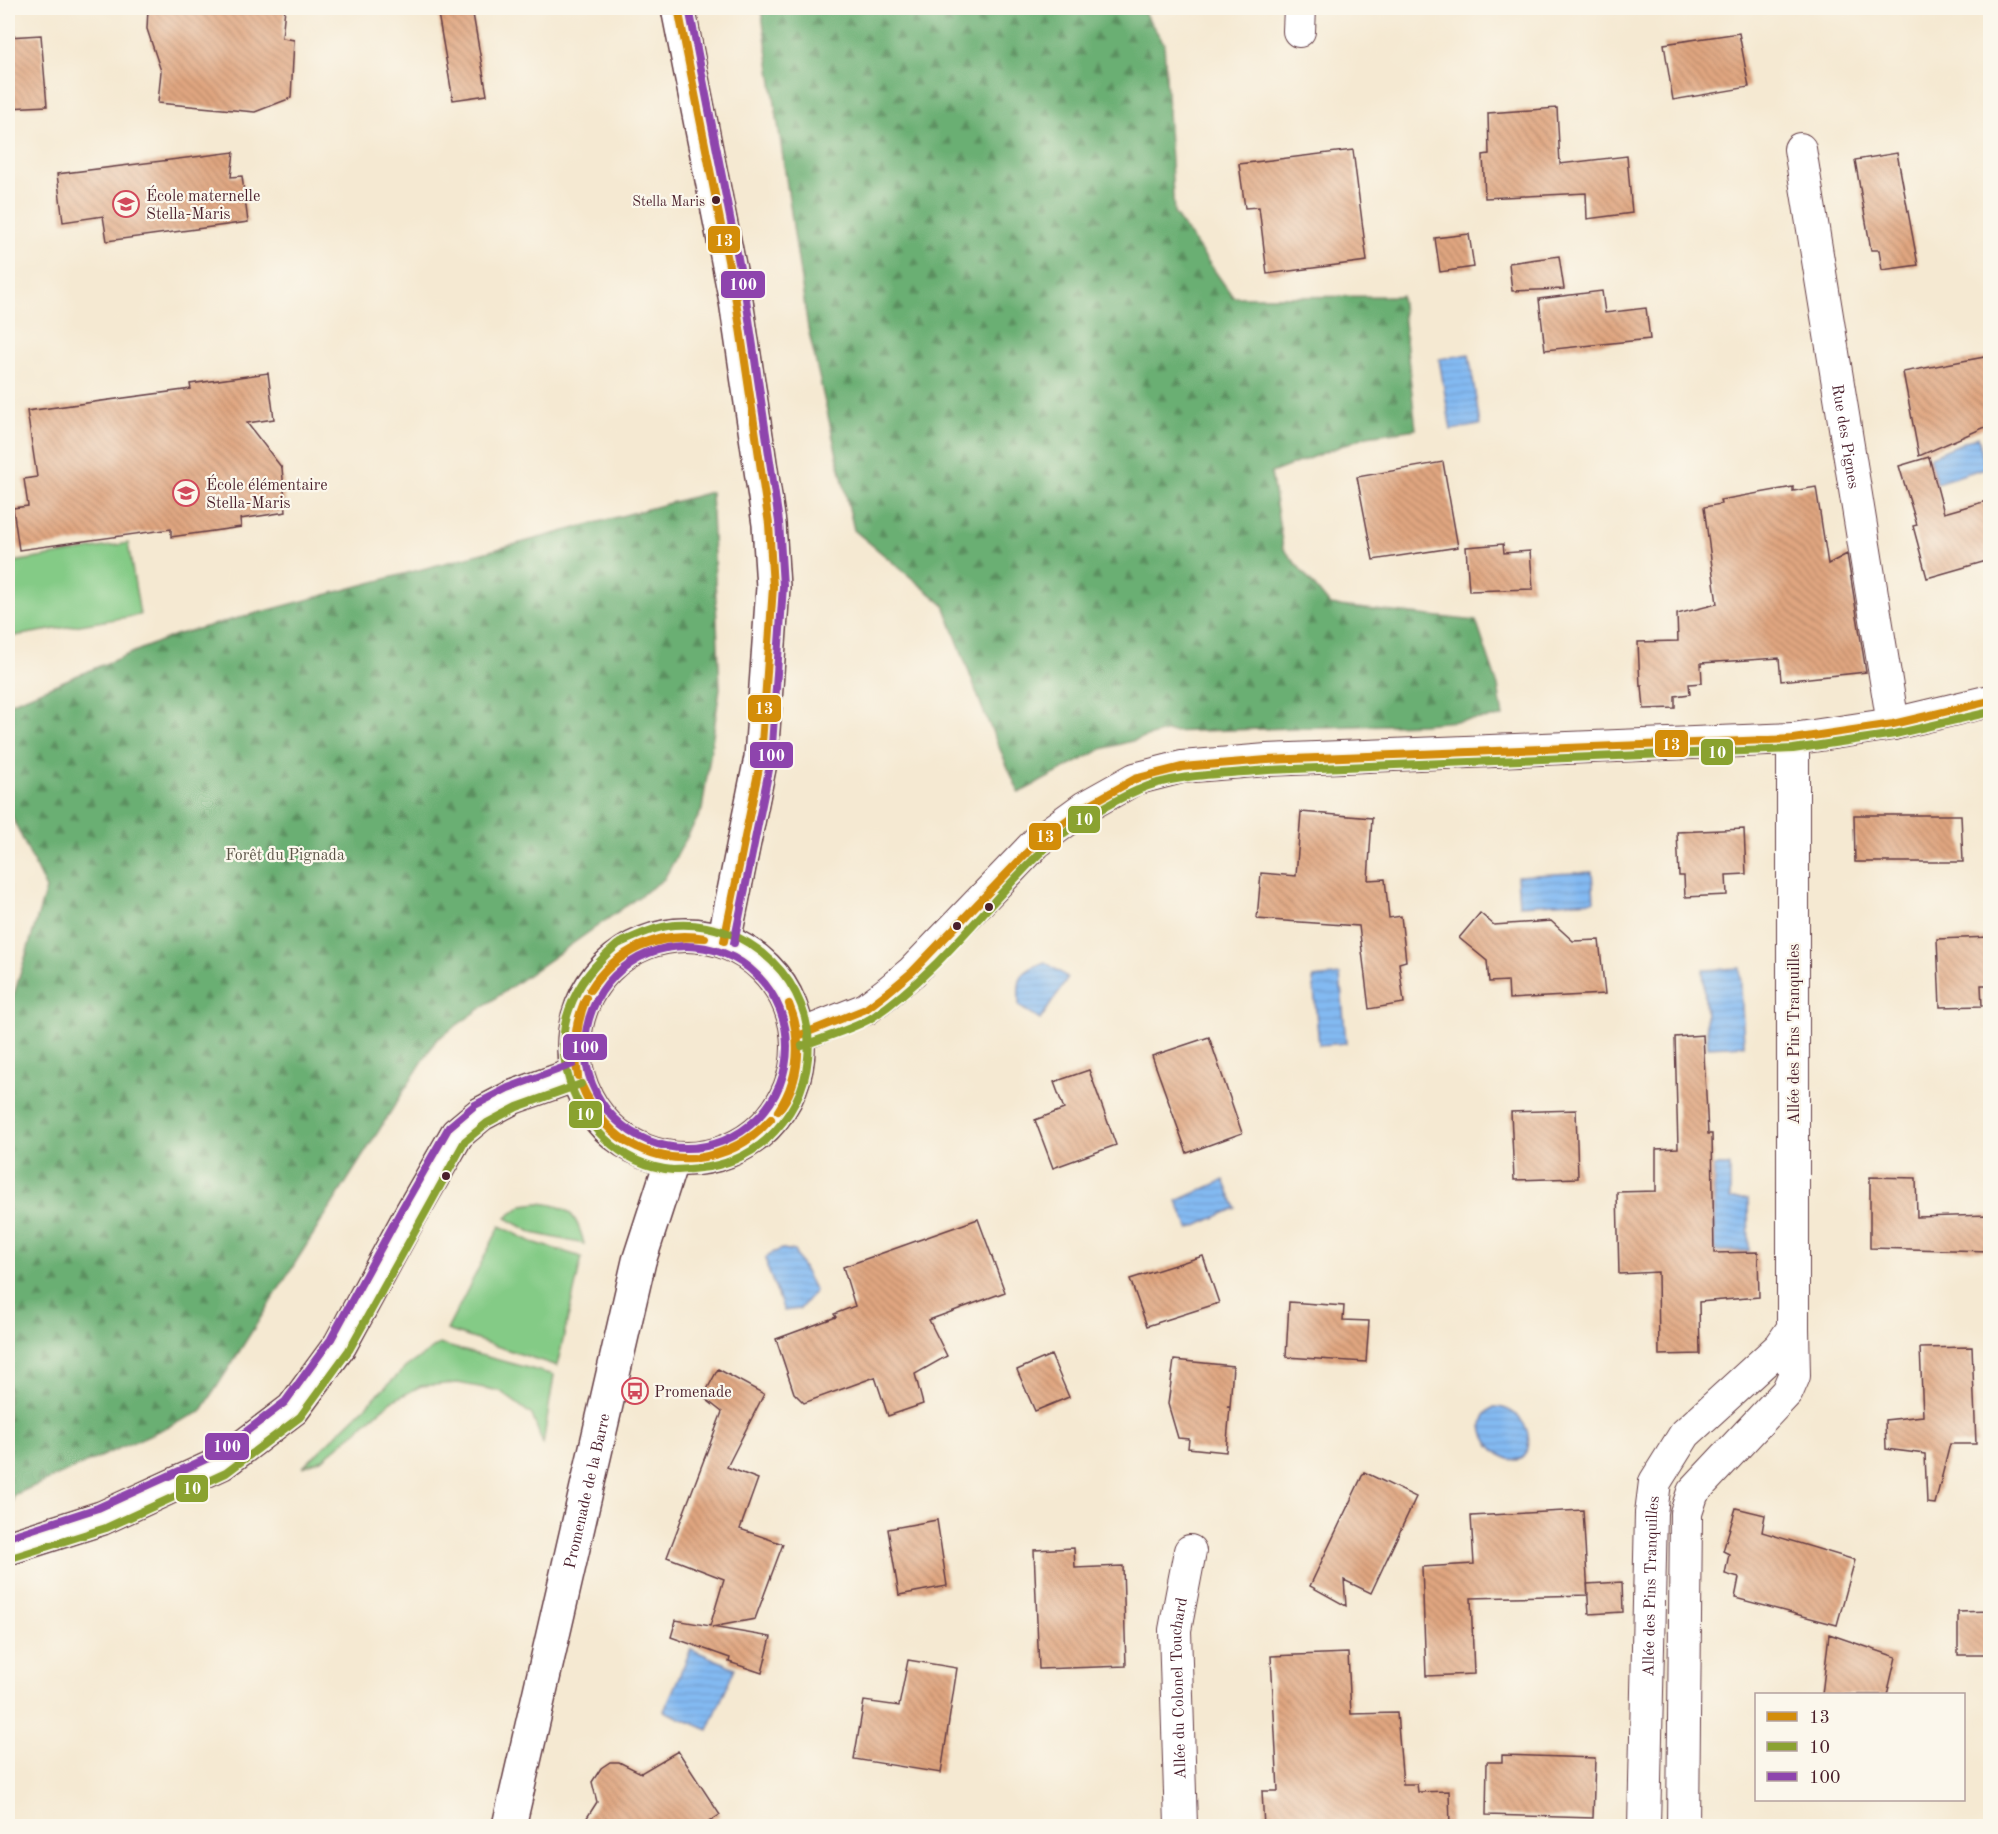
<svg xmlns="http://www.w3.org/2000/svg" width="1998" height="1834" viewBox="0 0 1998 1834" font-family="'Old Standard TT',serif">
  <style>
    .grass { fill: #84cb86; stroke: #677558; stroke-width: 1.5 }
    .forest { fill: url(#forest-firs); stroke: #5a674f; stroke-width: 1.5 }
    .water { fill: url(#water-rules); stroke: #666c8e; stroke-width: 1.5 }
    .building { fill: url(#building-back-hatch) }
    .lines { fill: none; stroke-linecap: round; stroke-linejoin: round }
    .minor-casing { stroke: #643d44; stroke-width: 34 }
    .tertiary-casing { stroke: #643d44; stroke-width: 36 }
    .secondary-casing { stroke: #643d44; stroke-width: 36 }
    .minor { stroke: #fff; stroke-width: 32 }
    .tertiary { stroke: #fff; stroke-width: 33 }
    .secondary { stroke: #fff; stroke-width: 33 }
    .bus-1-casing { stroke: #fbf7ec; stroke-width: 12 }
    .bus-2-casing { stroke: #fbf7ec; stroke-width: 12 }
    .bus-3-casing { stroke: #fbf7ec; stroke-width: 12 }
    .bus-1 { stroke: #d38d09; stroke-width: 8 }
    .bus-2 { stroke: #8aa230; stroke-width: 8 }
    .bus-3 { stroke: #8e44ad; stroke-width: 8 }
    .bus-dot { fill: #4a1f2b; stroke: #fbf7ec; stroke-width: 2 }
    .labels { text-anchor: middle; stroke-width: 4.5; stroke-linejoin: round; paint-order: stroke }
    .bus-label { font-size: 14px; fill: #4a1f2b; stroke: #fbf7ec; text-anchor: end }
    .poi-label { font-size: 16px; fill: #4a1f2b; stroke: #fbf7ec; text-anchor: start }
    .street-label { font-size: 16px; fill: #4a1f2b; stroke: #fbf7ec }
    .park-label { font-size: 16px; fill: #5b5346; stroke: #fbf7ec }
    .line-badge { stroke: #fbf7ec; stroke-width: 2 }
    .badge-label { font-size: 16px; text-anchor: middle; font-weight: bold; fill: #fff }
  </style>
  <defs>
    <pattern id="forest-firs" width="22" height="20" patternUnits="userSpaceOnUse" patternTransform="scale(1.5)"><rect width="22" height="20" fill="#6baf73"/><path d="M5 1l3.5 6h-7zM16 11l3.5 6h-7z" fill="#5a8e5f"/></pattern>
    <pattern id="water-rules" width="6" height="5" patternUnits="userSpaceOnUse" patternTransform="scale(1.5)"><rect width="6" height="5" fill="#83baf2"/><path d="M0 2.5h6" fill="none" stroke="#739fd0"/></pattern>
    <pattern id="building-back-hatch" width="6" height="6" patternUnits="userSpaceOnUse" patternTransform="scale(1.5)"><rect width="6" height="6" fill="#e0a680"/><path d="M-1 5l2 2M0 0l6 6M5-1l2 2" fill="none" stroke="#b88769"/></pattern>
  </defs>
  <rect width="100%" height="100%" fill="#fbf7ec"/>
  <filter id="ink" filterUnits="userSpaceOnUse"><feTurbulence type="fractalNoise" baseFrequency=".0167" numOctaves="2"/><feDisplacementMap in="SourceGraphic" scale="12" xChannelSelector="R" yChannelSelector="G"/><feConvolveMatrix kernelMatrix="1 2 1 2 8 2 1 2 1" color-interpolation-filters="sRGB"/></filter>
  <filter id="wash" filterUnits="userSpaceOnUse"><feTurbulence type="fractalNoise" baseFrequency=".008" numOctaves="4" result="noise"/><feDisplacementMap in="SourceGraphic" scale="24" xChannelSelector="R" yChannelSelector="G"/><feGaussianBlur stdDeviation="1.35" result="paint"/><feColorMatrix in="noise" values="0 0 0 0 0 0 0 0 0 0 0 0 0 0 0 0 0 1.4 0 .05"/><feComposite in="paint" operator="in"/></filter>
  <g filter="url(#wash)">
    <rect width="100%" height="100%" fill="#f5e9d2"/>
    <path class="grass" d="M128,543L140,615L8,637V563Z
      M538,1203C569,1205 577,1215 584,1244L533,1233L506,1218L523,1205Z
      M500,1226L532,1242L582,1257L557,1366L447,1330Z
      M439,1344L554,1375L543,1444L532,1415L500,1391L458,1383L421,1386L390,1402L323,1459L303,1467L406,1367Z"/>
    <path class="forest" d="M761,8H1141L1164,43L1174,213L1233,297L1401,296L1416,429L1367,436L1271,473L1283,548L1330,605L1476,621L1498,686L1503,717L1421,724L1165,732L1102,749L1019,793L983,710L944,605L854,530L808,328Z
      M711,492L720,688L702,810L664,879L436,1040L201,1412L14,1495L8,1519V1014L46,889L8,808V704L175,635Z"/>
    <path class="water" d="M1469,354L1480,425L1451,430L1439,359Z
      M1978,436L1985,468L1936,483L1929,457Z
      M1592,872L1594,901L1519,905L1517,876Z
      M1045,962L1068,978L1040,1020L1019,1006C1018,977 1018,973 1045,962Z
      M1740,968L1744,1045L1708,1047L1703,970Z
      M1340,975L1346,1043L1319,1045L1313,978Z
      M1714,1166H1730V1199H1748L1749,1251H1715Z
      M1224,1180L1236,1208L1189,1229L1177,1201Z
      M783,1249L794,1251L815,1291L800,1309L784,1311L767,1267L766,1258L772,1253Z
      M1494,1407C1516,1407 1532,1427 1528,1448C1521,1484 1456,1430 1494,1407Z
      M691,1649L735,1668L708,1730L664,1711Z"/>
    <g id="blocks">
      <path class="building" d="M148,8H285L282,38L294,40L291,98L255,112L158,103L161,71L147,29Z
        M437,8H472L487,95L453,100Z
        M1739,33L1749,87L1673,100L1664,44Z
        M41,35L47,106L8,108V37Z
        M1557,108L1560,164L1627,156L1632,213L1587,219L1586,193L1485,198L1483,155L1489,154L1488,113Z
        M1353,150L1367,261L1267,274L1259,207L1245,208L1239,164Z
        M234,152L231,177L242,176L248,222L107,241L103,216L63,222L57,174Z
        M1897,153L1918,265L1882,270L1879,250H1871L1855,160Z
        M1469,234L1474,267L1440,272L1435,238Z
        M1559,256L1564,289L1512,291L1509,263Z
        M1602,291L1605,313L1646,308L1650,339L1545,350L1539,299Z
        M1990,356V425L1919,456L1903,372Z
        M268,373L274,419L247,423L282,468L286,512L240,519L241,527L171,537V529L19,550L13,508L28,506L24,479L37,477L27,411L191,389L190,384Z
        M1929,457L1944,513L1990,500V560L1927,578L1913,526L1917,525L1899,466Z
        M1443,462L1458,547L1373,560L1357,477Z
        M1793,487V491L1816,487L1828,564L1847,554L1866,672L1781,681L1779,658L1701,663L1702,683L1689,684L1690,694L1675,696V708L1644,709L1642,686H1640L1638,642L1678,641L1677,614L1717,604L1704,507L1721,504L1720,500Z
        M1503,544L1504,553L1530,551L1533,589L1469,591L1466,547Z
        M1301,812L1372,818L1368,880L1385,879L1389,918L1401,916L1406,961L1399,963L1404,1003L1369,1009L1359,926L1257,919L1261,873L1296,876Z
        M1854,815H1961L1963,862H1855Z
        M1744,829L1746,874L1726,875L1727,895L1685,897L1684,876H1679L1677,832Z
        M1480,913L1494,925L1551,921L1573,941L1599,940L1605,994L1509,999L1508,981L1489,982L1487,961L1459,938Z
        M1990,937V985H1981L1982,1006L1940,1007L1937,939Z
        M1703,1035L1708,1134H1712L1714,1253L1758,1252L1759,1297L1699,1302L1700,1354L1659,1355L1658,1272L1619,1274L1617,1192L1656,1191V1149L1678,1148L1675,1037Z
        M1209,1037L1242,1133L1187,1153L1152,1056Z
        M1089,1070L1116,1145L1053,1168L1035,1120L1064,1109L1054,1082Z
        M1576,1110L1578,1178L1514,1180L1511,1112Z
        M1870,1177L1916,1178L1917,1217L1990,1215V1251L1870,1248Z
        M978,1219L1005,1292L929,1320L947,1356L915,1374L923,1404L888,1416L875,1377L804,1403L794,1393L776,1339L836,1317L834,1314L855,1306L843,1267Z
        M1203,1256L1219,1303L1147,1326L1130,1279Z
        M1289,1302L1344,1306L1343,1320L1369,1321L1366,1362L1286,1357Z
        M1972,1347L1976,1444H1950L1935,1504L1927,1503L1925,1454L1886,1449L1885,1420L1923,1416L1920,1348Z
        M1051,1355L1069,1397L1035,1411L1017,1370Z
        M1174,1360L1233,1366L1230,1406H1227L1230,1407L1226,1452L1188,1448L1189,1439L1178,1438L1168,1404Z
        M718,1369L764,1394L727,1467L758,1479L740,1529L783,1544L755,1619L712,1627L771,1637L762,1673L729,1662L730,1658L671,1637L676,1620L710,1626L724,1579L667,1557L722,1412L703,1397Z
        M1364,1472L1416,1497L1371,1593L1344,1580L1346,1606L1310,1586Z
        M1736,1508L1765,1515L1762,1532L1855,1560L1837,1625L1735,1598L1739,1578L1725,1574L1729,1554L1723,1551Z
        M1583,1510L1588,1595L1471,1598L1474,1674L1426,1676L1422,1567L1474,1564L1471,1516Z
        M937,1520L947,1586L899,1595L888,1529Z
        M1074,1548L1075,1568L1123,1566L1126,1666L1039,1669L1034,1550Z
        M1622,1582L1623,1612L1589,1614L1587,1584Z
        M1990,1611V1655H1958V1612Z
        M1829,1634L1896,1657L1887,1695H1822Z
        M1348,1653L1351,1714L1397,1713L1403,1784H1417L1418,1792L1449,1791L1450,1827H1264L1262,1791H1278L1271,1656Z
        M908,1660L957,1668L941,1773L854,1759L864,1701L899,1706Z
        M678,1751L720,1815L701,1827H581L597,1802L592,1782L601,1768L610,1762H619L641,1773Z
        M1502,1755L1595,1758L1593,1818L1486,1815L1487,1762H1502Z"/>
    </g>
  </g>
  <g filter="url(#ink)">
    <use href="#blocks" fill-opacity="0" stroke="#643d44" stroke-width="1.5"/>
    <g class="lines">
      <defs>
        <g id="minor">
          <path d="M1299,31L1300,8"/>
          <path id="s1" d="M1800,149L1893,724"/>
          <path d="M798,1036L866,1009L887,993L912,972L1037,842L1085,807L1135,779L1182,767L1267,760L1793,739L1893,724L1990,701"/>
          <path id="s2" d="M1181,1826L1175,1630L1190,1551"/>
          <path id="s3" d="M1644,1826L1651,1513L1655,1482L1685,1434L1780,1347L1793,1328V739"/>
          <path d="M1683,1826L1686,1513L1693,1492L1787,1392L1794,1376L1793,1328"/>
        </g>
        <path id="tertiary" d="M8,1548L102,1518L222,1463L293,1409L340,1345L411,1214L457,1134L481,1114L513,1097L577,1074"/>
        <g id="secondary">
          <path d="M678,8L736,301L769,524L773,587L761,758L724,941"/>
          <circle cx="686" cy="1047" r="112"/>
          <path id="s4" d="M509,1826L639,1261L672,1159"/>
        </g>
      </defs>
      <use href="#minor" class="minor-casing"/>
      <use href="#tertiary" class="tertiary-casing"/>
      <use href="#secondary" class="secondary-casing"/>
      <use href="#minor" class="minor"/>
      <use href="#tertiary" class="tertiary"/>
      <use href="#secondary" class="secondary"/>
      <defs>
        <path id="bus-1" d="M678,8L736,301L769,524L773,587L761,758L724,941
          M590,990C614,951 659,929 705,938
          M590,990C619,949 655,934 705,938
          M798,1036L866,1009L887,993L912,972L1037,842L1085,807L1135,779L1182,767L1267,760L1793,739L1893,724L1990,701
          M578,1076C572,1048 574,1024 586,998
          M578,1076C574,1048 576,1025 586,998
          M581,1084C593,1110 610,1135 637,1147
          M581,1084C591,1111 610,1136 637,1147
          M778,1111C800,1078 801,1041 789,1004
          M778,1111C802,1082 803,1037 789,1004
          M637,1147C656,1156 673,1158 694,1158
          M637,1147C657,1157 673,1159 694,1158
          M698,1158C728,1152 750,1141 771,1119
          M698,1158C727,1155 752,1141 771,1119"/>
        <path id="bus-2" d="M617,945C595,964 579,982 569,1010C562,1029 562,1052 567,1072C579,1122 619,1165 673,1170C682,1170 691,1169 700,1168C724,1166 748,1156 766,1140C790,1118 805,1091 808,1058C816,983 749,920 675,925C655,927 638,935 620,943
          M802,1046C821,1038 857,1028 873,1017C939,972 986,905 1042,851C1066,829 1108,803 1138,790C1172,774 1229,774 1268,770L1793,749L1895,734L1990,712
          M11,1558L106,1528L226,1473L300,1417L349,1350L465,1141L487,1123L517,1107L581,1084"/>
        <path id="bus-3" d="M689,8L746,299L779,522L783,586L771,760L734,943
          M585 1047a101 101 0 1 1 202 0a101 101 0 1 1-202 0Z
          M8,1537L98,1508L217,1454L285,1402L331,1339L402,1209L449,1127L475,1105L508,1088L573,1064"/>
      </defs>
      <use href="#bus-1" class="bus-1-casing"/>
      <use href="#bus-2" class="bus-2-casing"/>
      <use href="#bus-3" class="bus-3-casing"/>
      <use href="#bus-1" class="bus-1"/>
      <use href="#bus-2" class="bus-2"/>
      <use href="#bus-3" class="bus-3"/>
    </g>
  </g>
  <defs>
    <symbol id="school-ring" viewBox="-11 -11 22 22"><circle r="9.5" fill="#fbf7ec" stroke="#d1495b" stroke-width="1.5"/><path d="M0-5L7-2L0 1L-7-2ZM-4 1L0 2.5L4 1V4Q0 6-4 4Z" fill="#d1495b"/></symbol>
    <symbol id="bus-ring" viewBox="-11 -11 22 22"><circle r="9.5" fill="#fbf7ec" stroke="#d1495b" stroke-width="1.5"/><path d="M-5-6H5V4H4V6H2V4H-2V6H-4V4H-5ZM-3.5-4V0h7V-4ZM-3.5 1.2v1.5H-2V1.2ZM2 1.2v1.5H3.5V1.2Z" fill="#d1495b"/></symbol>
  </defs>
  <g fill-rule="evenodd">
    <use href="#school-ring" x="111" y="189" width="30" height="30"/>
    <use href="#school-ring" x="171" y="478" width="30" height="30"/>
    <use href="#bus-ring" x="620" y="1376" width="30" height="30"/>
  </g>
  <g class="bus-dot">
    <circle cx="716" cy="200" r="5"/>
    <circle cx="989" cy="907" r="5"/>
    <circle cx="957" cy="926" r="5"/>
    <circle cx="446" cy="1176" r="5"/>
  </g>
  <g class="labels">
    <g class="bus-label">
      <text x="705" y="206">Stella Maris</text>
    </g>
    <g class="poi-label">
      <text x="146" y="201">École maternelle<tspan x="146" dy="18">Stella-Maris</tspan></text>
      <text x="206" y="490">École élémentaire<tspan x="206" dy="18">Stella-Maris</tspan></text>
      <text x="654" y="1397">Promenade</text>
    </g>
    <g class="street-label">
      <text dy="6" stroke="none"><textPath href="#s1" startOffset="291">Rue des Pignes</textPath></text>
      <text transform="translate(1793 1034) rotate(-90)" y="6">Allée des Pins Tranquilles</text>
      <text dy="6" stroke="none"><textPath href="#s4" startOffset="344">Promenade de la Barre</textPath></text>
      <text dy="6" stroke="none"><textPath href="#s3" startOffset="240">Allée des Pins Tranquilles</textPath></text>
      <text dy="6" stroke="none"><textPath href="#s2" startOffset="138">Allée du Colonel Touchard</textPath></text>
    </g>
    <g class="park-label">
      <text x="285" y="860">Forêt du Pignada</text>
    </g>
  </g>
  <g class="line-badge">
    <rect x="707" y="225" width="34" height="29" rx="6" fill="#d38d09"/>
    <rect x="720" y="270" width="46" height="29" rx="6" fill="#8e44ad"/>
    <rect x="747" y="694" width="35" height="29" rx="6" fill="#d38d09"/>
    <rect x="1654" y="729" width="35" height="29" rx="6" fill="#d38d09"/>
    <rect x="1700" y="738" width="34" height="28" rx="6" fill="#8aa230"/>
    <rect x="749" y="741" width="45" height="28" rx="6" fill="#8e44ad"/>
    <rect x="1067" y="805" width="34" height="29" rx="6" fill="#8aa230"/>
    <rect x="1028" y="822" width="34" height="29" rx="6" fill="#d38d09"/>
    <rect x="562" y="1033" width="46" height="28" rx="6" fill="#8e44ad"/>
    <rect x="568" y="1100" width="35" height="29" rx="6" fill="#8aa230"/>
    <rect x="204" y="1432" width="46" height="29" rx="6" fill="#8e44ad"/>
    <rect x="175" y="1474" width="34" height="29" rx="6" fill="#8aa230"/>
  </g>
  <g class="badge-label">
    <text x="724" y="246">13</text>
    <text x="743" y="290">100</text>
    <text x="764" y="714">13</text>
    <text x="1671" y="750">13</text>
    <text x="1717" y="758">10</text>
    <text x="771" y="761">100</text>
    <text x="1084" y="825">10</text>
    <text x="1045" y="842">13</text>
    <text x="585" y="1053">100</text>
    <text x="585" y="1120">10</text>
    <text x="227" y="1452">100</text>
    <text x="192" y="1494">10</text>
  </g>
  <rect width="1998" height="1834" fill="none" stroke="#fbf7ec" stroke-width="30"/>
  <rect x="1755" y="1693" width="210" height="108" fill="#fbf7ec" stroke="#b4a19f" stroke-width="1.5"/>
  <rect x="1767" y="1712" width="30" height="9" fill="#d38d09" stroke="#b4a19f" stroke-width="1.5"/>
  <text x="1809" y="1723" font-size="18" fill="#4a1f2b">13</text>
  <rect x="1767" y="1742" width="30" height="9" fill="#8aa230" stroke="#b4a19f" stroke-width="1.5"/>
  <text x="1809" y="1753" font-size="18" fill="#4a1f2b">10</text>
  <rect x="1767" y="1772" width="30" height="9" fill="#8e44ad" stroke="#b4a19f" stroke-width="1.5"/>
  <text x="1809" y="1783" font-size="18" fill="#4a1f2b">100</text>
</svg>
